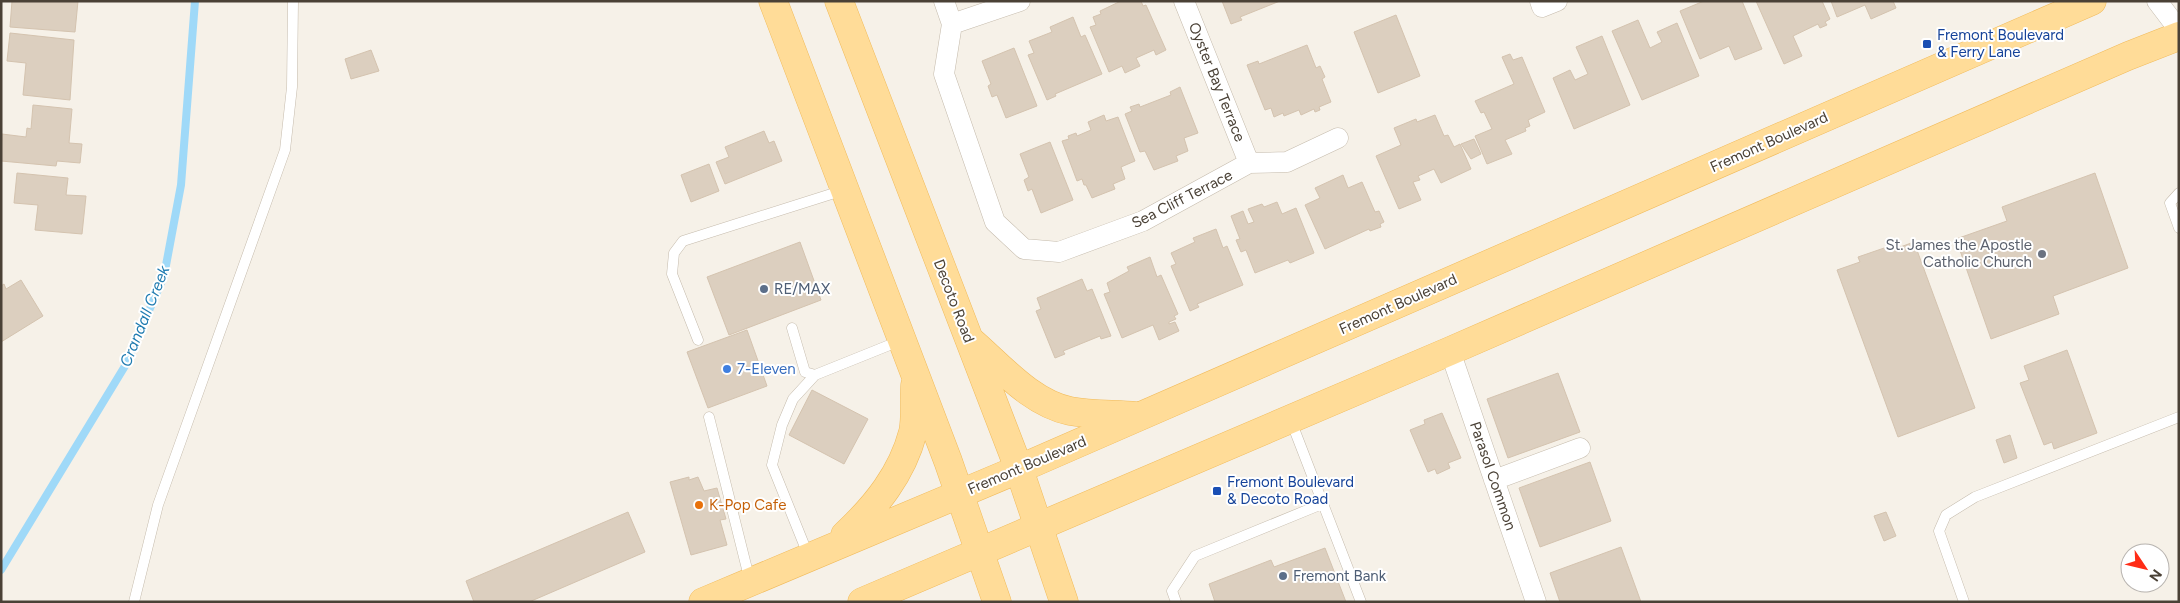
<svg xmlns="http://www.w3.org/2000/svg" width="2180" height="603" viewBox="0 0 2180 603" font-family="Figtree,sans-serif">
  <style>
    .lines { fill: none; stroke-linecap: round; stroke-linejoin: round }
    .stream { stroke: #9fd9f8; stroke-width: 8 }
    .building { fill: #dccfbf; stroke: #d4c3af }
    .lane-casing { stroke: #c5bbac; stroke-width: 11 }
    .street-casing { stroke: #c5bbac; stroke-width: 21 }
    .primary-casing { stroke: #f1bb5b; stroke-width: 29 }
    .lane { stroke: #fff; stroke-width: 10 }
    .street { stroke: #fff; stroke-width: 20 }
    .primary { stroke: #ffdc98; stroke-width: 28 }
    .transit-dot { fill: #1a4fb4; stroke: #fff; stroke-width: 2 }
    .worship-dot { fill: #6b7280; stroke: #fff; stroke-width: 2 }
    .service-dot { fill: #5c6f8a; stroke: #fff; stroke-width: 2 }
    .shop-dot { fill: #3f7fe0; stroke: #fff; stroke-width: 2 }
    .food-dot { fill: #e8710a; stroke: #fff; stroke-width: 2 }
    .labels { text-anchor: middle; stroke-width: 4; stroke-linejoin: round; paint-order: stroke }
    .transit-label { font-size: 15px; fill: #164399; stroke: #fff; text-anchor: start }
    .street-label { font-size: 15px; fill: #4a4136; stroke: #fff }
    .worship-label { font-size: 15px; fill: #5b616d; stroke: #fff; text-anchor: end }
    .service-label { font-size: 15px; fill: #4e5e75; stroke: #fff; text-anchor: start }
    .shop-label { font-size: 15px; fill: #366cbe; stroke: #fff; text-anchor: start }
    .food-label { font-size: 15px; fill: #c56008; stroke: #fff; text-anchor: start }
    .water-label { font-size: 16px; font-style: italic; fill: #207cb1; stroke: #fff }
  </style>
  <rect width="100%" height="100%" fill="#f6f1e8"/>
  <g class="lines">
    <path class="stream" d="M1,570L125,366L164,276L181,185L195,1"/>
  </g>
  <path class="building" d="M12,1H78L75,32L10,27Z
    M1121,1H1141L1143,6L1146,5L1166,50L1156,55L1154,50L1136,58L1140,66L1125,73L1122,66L1109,72L1090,27L1096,25L1093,17L1101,14L1100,11Z
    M1222,1H1280L1240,17L1242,20L1231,24Z
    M1704,1H1742L1762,49L1735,60L1729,46L1700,59L1680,11Z
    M1756,1H1822L1830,19L1825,22L1827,25L1820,28L1818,24L1793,36L1802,56L1784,64Z
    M1831,1H1893L1896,8L1871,19L1865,5L1837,17Z
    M1396,15L1420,76L1378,93L1354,32Z
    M1073,17L1081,37L1085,35L1102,74L1055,94L1056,96L1047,100L1028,55L1034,53L1029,41L1052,32L1050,27Z
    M1638,20L1650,48L1662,42L1657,32L1677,23L1699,76L1642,100L1612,31Z
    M10,33L74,40L70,100L23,95L26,63L7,61Z
    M1602,36L1630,105L1574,129L1553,78L1570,70L1575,80L1588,74L1576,47Z
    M1307,45L1316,68L1320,66L1325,77L1322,79L1331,102L1319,107L1320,110L1315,112L1314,109L1301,115L1299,110L1284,116L1283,113L1274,117L1271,108L1265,110L1247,65L1258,61L1259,64Z
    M1014,48L1037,106L1006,118L997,95L992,97L988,86L991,84L982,61Z
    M371,50L379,71L351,79L345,59Z
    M1510,54L1513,60L1522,57L1545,112L1528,120L1530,126L1525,128L1526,131L1505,140L1512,154L1487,164L1475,136L1492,129L1484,112L1481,113L1475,101L1514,84L1502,57Z
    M1180,87L1198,133L1184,138L1188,151L1176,156L1178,161L1154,170L1145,151L1140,152L1125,114L1132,111L1130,107L1139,104L1140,107L1171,95L1170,92Z
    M33,105L72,109L69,143L82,144L80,163L57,161L56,166L1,161L2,134L26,137L27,128L31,129Z
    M1104,115L1106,121L1118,117L1135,161L1121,167L1125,179L1113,184L1115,189L1092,198L1086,185H1084L1082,179L1077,181L1062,141L1069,139L1068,136L1076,133L1077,136L1091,130L1088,122Z
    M1435,115L1444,136L1448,135L1454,147L1460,144L1471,169L1441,183L1434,169L1418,176L1420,180L1413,182L1421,200L1399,209L1376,156L1401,145L1394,128L1416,119L1417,122Z
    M764,131L769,143L774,141L782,161L725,184L716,162L729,157L725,147Z
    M1474,139L1481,154L1471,159L1461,144Z
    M1050,142L1073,200L1041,213L1032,189L1028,191L1024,180L1029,177L1020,154Z
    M709,164L719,191L691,202L681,175Z
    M17,173L68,178L66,195L86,196L82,234L35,230L38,205L14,203Z
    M2095,173L2128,268L2053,296L2059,314L1991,339L1956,239L2007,221L2002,207Z
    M1343,175L1348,188L1362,182L1375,212L1379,211L1384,222L1380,224L1381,227L1370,231L1369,229L1325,249L1305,205L1320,198L1315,188Z
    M1277,202L1282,214L1296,208L1314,253L1290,263L1288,260L1255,273L1246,250L1241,252L1236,240L1240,239L1231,216L1243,211L1248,224L1254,222L1248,209L1262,204L1264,207Z
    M1216,229L1223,248L1227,246L1243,285L1197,304L1199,307L1190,311L1171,266L1176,264L1171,253L1195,242L1193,238Z
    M800,242L821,300L729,335L707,277Z
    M1914,242L1975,408L1898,437L1837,270L1860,262L1858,257L1890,246L1892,250Z
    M1150,257L1157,277L1161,275L1178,314L1174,316L1176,319L1169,322V324L1175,322L1179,331L1159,340L1153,325L1122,338L1104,294L1110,292L1107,283L1129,271L1127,267Z
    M1082,279L1087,291L1092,289L1111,336L1101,339L1100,336L1063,351L1065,354L1055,358L1036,311L1041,309L1037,298Z
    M21,280L43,316L1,342V286L4,284L6,289Z
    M747,330L767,386L708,408L687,352Z
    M2067,350L2097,433L2054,449L2052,442L2044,445L2020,383L2029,380L2024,366Z
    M1558,373L1580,432L1508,458L1487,399Z
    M812,390L868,419L844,464L789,435Z
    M1442,413L1461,458L1448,463L1450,468L1437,474L1435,469L1428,472L1410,430L1425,424L1424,420Z
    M2010,435L2017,458L2004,463L1996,440Z
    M1590,462L1611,521L1540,547L1519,488Z
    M689,477V480L698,477L704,491L717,488L726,519L720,520L727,545L691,555L670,482Z
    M628,512L645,552L529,602H474L466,581Z
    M1886,512L1896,536L1884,541L1874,516Z
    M1621,547L1641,602H1560L1550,573Z
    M1325,548L1346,602H1215L1209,584L1271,560L1274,567Z"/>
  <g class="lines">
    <defs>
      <path id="lane" d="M2179,193L2170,203L2179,228
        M792,328L805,372L815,375L902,340
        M698,340L672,274L674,253L683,241L844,190
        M709,417L750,581
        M1291,421L1361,602
        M809,557L772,465L782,425L793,399L815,375
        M134,602L158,505L285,150L292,87L293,1
        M1176,602L1172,591L1195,556L1322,504
        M1964,602L1939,531L1946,515L1975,497L2179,417"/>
      <path id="street" d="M944,1L952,24L944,74L995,222L1024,249L1059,252L1143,221L1249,163L1287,162L1338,138
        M1184,1L1249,163
        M1540,1L1542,7L1557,1
        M2157,1L2179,30
        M952,24L1020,1
        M1450,351L1536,602
        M1494,480L1580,448"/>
      <path id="primary" d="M773,1L948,461L997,602
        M839,1L1019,469L1064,602
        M972,342C1001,367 1031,403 1070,411C1091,415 1114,414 1136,416
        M845,535C876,506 902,474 913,432C916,418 914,400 915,385
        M703,602L1019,469L2092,1
        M862,602L1450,351L2128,56L2179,36"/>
    </defs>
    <use href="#lane" class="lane-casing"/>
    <use href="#street" class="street-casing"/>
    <use href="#primary" class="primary-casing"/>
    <use href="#lane" class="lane"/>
    <use href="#street" class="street"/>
    <use href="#primary" class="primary"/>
  </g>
  <g class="transit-dot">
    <rect x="1922" y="39" width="10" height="10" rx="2.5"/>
    <rect x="1212" y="486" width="10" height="10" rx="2.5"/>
  </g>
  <circle class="worship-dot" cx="2042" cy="254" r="5"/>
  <g class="service-dot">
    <circle cx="764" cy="289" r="5"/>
    <circle cx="1283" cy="576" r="5"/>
  </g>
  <circle class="shop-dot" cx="727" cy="369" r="5"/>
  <circle class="food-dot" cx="699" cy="505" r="5"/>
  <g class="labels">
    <g class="transit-label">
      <text x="1937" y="40">Fremont Boulevard<tspan x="1937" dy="17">&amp; Ferry Lane</tspan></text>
      <text x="1227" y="487">Fremont Boulevard<tspan x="1227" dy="17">&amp; Decoto Road</tspan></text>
    </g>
    <g class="street-label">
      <text transform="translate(1217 82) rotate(68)" y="5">Oyster Bay Terrace</text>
      <text transform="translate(1769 142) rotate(-24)" y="5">Fremont Boulevard</text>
      <text transform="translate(1182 199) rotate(-27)" y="5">Sea Cliff Terrace</text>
      <text transform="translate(954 301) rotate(69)" y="5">Decoto Road</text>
      <text transform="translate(1398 304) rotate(-24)" y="5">Fremont Boulevard</text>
      <text transform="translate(1027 465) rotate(-23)" y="5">Fremont Boulevard</text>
      <text transform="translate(1493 476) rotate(71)" y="5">Parasol Common</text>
    </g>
    <g class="worship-label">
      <text x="2032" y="250">St. James the Apostle<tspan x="2032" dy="17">Catholic Church</tspan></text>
    </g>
    <g class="service-label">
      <text x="774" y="294">RE/MAX</text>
      <text x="1293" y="581">Fremont Bank</text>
    </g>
    <g class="shop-label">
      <text x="737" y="374">7-Eleven</text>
    </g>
    <g class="food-label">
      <text x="709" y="510">K-Pop Cafe</text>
    </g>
    <g class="water-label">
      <text transform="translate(144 316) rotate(-68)" y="6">Crandall Creek</text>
    </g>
  </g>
  <rect width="2180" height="603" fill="none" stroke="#4a4136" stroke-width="5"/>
  <g transform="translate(2145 568) rotate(125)"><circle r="24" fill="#ffffff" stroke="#b7b3af"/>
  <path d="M0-4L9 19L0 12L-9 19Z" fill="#ff2c16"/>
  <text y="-8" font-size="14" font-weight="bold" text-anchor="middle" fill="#4a4136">N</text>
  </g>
</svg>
